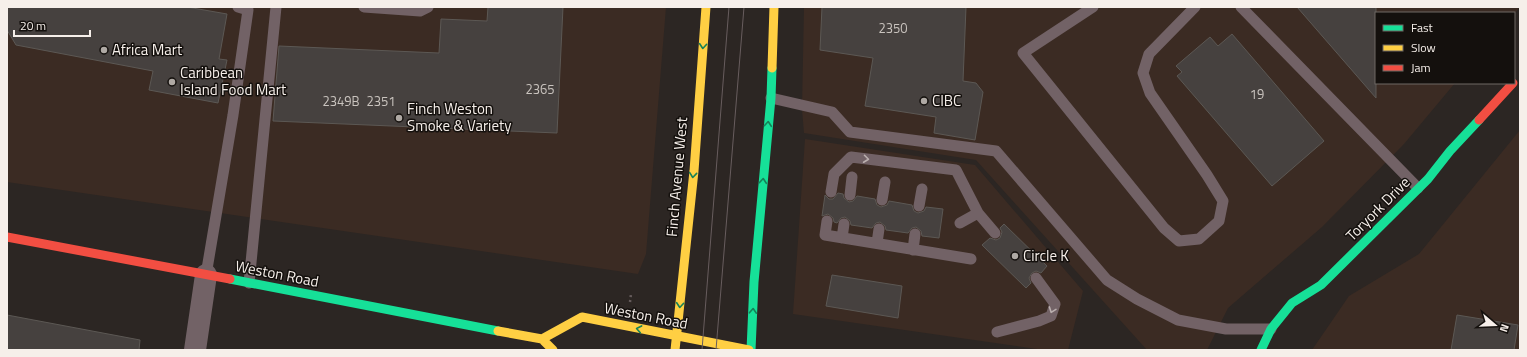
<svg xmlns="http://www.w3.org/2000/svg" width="1527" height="357" viewBox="0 0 1527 357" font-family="'Titillium Web',sans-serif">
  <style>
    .built { fill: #3b2b23 }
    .building { fill: #46413f; stroke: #5c5854 }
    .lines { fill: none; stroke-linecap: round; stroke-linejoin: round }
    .path { stroke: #665c5c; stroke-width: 2.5; stroke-dasharray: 2 3; stroke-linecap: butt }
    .lane { stroke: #726266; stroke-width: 11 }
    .street { stroke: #726266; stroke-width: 22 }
    .fast { stroke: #16e098; stroke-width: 9 }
    .slow { stroke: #ffcf43; stroke-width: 9 }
    .jam { stroke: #f24e42; stroke-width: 9 }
    .tram { stroke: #685d5e; stroke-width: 1 }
    .oneway { stroke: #158259 }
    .oneway2 { stroke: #bbb0af }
    .poi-dot { fill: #afa9a4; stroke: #14100d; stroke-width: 1.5 }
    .labels { text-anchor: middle; stroke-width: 3; stroke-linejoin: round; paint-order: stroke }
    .number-label { font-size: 13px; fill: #cac4bf }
    .poi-label { font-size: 15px; fill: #f6efea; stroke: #14100d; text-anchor: start }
    .street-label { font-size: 15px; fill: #f6efea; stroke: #14100d }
  </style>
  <rect width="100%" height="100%" fill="#2c2623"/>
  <path class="built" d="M7,7H666L646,254L638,274L7,182Z
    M804,7H1520L1514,14L1376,13V83H1455L1404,144L1322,227L1228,308L1207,350H1147L976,160L804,133L802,109Z
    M1520,130V350H1312L1349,296L1419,254Z
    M805,139L975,165L1083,291L1068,350H1044L793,314Z"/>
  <path class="building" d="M7,7H187L227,14L219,59L227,60L218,103L149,90L153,71L16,45L7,30Z
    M488,7H563L557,133L273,121L279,46L439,53L441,19L487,21Z
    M822,7H966L963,81L976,83L983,92L975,140L934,133L936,117L865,106L873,58L820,50Z
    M1297,7H1376V98Z
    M1232,34L1324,141L1272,186L1177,76L1182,72L1176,66L1210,37L1218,46Z
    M838,193L843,194L844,198L849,202L853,201L857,196L875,199L877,205L881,207L887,205L889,201L912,205L914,211L918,213L924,211L926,207L943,209L939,238L922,236L921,231L916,227L912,228L908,233L886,230L885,226L880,222L876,223L872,228L851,225L850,221L845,217L841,218L837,223L834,222L833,218L828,214L822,216L825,195L829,199H833Z
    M1004,224L1047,266L1041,273L1036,271L1032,273L1029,278L1031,283L1026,288L982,245L990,238L996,240L1000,238L1002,232L1000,228Z
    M832,275L902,286L898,318L826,306Z
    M7,315L140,340L139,350H7Z
    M1457,315L1518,325L1514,350H1451Z"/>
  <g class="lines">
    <path class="path" d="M630,302L631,294"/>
    <path class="lane" d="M364,7L420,11L428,7
      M1093,7L1023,53L1164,228L1179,241L1199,239L1219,221L1223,201L1207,175L1150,93L1143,73L1149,54L1195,7
      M1241,7L1418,188
      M771,98L832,112L850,132L996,151L1107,280L1137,299L1178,320L1226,329H1271
      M831,192L834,174L851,157L956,170L978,213L995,233
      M850,195L852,177
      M882,200L885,182
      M919,206L922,189
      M827,221L825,235L971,259
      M960,223L978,213
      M842,238L844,224
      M877,243L879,229
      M913,250L915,234
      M206,275L233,115L248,10L238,7
      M249,283L276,7
      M997,332L1039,321L1051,316L1055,304L1036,278"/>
    <path class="street" d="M195,350L206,275"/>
    <path class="fast" d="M230,279L498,331
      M751,350L754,282L771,98L772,68
      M1261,350L1271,329L1292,303L1321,285L1428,179L1450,151L1479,120"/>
    <path class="slow" d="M772,68L774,7
      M498,331L542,339L553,350
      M542,339L582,317L749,350
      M675,350L694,171L706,7"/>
    <path class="jam" d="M1479,120L1513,83
      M7,237L230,279"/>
    <path class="tram" d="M702,350L729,7
      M716,350L744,7"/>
  </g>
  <defs><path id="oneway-chevron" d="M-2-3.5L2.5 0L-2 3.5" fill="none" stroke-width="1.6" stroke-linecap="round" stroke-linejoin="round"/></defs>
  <g class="oneway">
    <use href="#oneway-chevron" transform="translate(703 46) rotate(95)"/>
    <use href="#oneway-chevron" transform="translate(768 124) rotate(-85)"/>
    <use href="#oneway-chevron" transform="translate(693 175) rotate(96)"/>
    <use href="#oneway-chevron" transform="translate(763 181) rotate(-85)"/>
    <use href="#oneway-chevron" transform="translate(680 305) rotate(95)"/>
    <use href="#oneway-chevron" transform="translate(753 311) rotate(-87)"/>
    <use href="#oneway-chevron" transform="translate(639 329) rotate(-169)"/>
  </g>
  <g class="oneway2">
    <use href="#oneway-chevron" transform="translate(866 159) rotate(7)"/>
    <use href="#oneway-chevron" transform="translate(1052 310) rotate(110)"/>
  </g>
  <g class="poi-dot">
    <circle cx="104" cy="50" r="4"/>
    <circle cx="172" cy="82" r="4"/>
    <circle cx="924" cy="101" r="4"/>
    <circle cx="399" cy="118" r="4"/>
    <circle cx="1015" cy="256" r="4"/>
  </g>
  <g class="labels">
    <g class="number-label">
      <text x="893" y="33">2350</text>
      <text x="540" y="94">2365</text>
      <text x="1257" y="99">19</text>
      <text x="341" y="106">2349B</text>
      <text x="381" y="106">2351</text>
    </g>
    <g class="poi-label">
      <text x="112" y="55">Africa Mart</text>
      <text x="180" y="78">Caribbean<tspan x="180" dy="17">Island Food Mart</tspan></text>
      <text x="932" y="106">CIBC</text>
      <text x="407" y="114">Finch Weston<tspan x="407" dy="17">Smoke &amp; Variety</tspan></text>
      <text x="1023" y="261">Circle K</text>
    </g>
    <g class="street-label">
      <text transform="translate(677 177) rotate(-85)" y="5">Finch Avenue West</text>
      <text transform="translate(1378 209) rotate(-45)" y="5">Toryork Drive</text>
      <text transform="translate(277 274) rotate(11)" y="5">Weston Road</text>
      <text transform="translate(646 316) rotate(11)" y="5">Weston Road</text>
    </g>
  </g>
  <rect width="1527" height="357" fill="none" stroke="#f6efea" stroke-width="16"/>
  <rect x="1375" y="12" width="140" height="72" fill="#14100d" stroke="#6e6965"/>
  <rect x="1383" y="25" width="20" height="6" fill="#16e098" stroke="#6e6965"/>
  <text x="1411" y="32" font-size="12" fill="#f6efea">Fast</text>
  <rect x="1383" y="45" width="20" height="6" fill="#ffcf43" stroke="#6e6965"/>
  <text x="1411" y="52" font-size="12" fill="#f6efea">Slow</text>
  <rect x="1383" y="65" width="20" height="6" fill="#f24e42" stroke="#6e6965"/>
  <text x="1411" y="72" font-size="12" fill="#f6efea">Jam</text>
  <g transform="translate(1495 325) rotate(109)" stroke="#14100d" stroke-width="3" paint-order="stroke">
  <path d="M0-3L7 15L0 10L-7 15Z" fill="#f6efea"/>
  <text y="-6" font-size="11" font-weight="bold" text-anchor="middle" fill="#f6efea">N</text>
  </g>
  <path d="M14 30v6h76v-6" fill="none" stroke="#f6efea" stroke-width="2"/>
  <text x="20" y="30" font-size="12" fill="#f6efea" stroke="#14100d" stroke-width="3" paint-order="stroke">20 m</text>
</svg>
